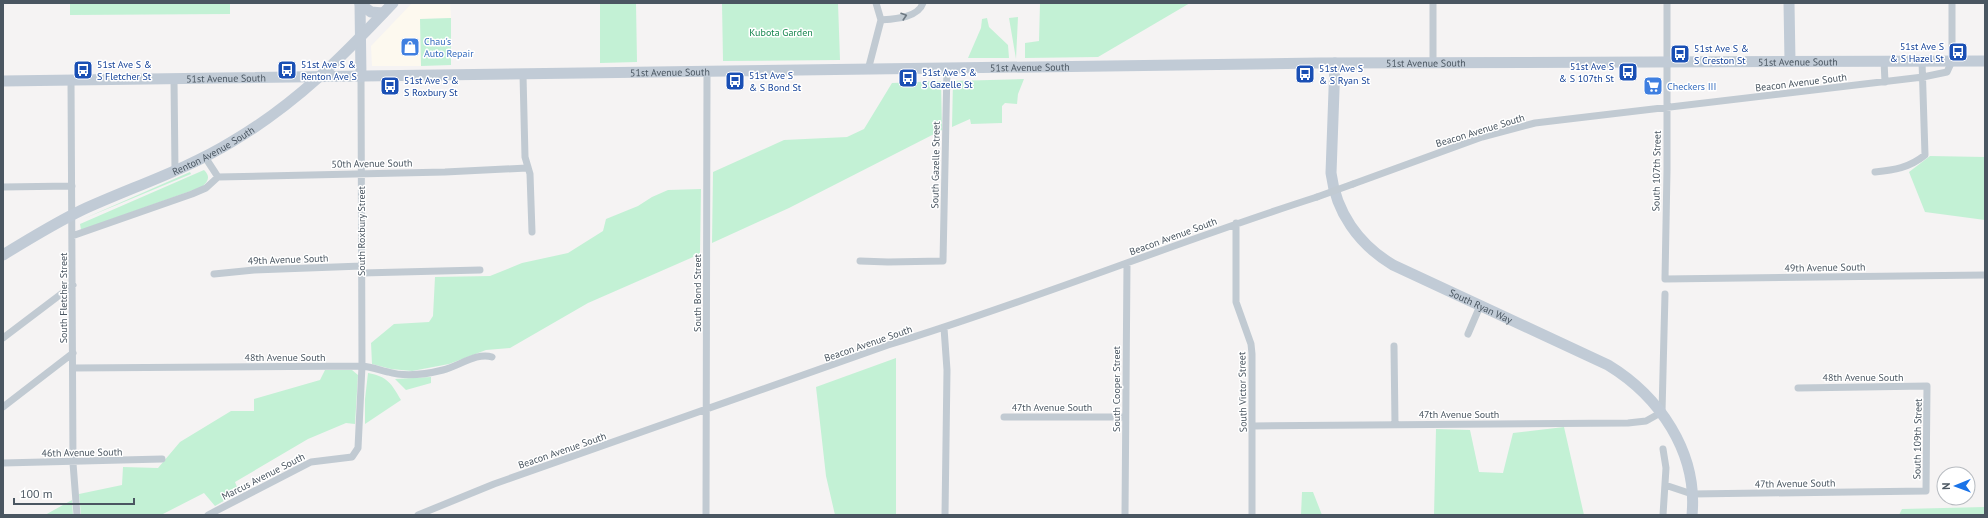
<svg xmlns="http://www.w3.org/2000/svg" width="1988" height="518" viewBox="0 0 1988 518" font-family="'PT Sans',sans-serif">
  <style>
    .commercial { fill: #fdf9ef }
    .green { fill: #c3f1d5 }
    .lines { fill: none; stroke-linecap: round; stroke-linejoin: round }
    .street { stroke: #c1cad2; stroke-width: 7 }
    .secondary { stroke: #c1cbd6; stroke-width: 11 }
    .street-bridge { stroke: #c1cad2; stroke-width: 7 }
    .oneway { stroke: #6e7983 }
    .labels { text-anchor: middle; stroke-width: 3; stroke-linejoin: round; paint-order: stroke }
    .park-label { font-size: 10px; fill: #17864f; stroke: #fff }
    .shop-label { font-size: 10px; fill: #366cbe; stroke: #fff; text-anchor: start }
    .transit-label { font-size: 10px; fill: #164399; stroke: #fff; text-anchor: start }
    .street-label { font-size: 10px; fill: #4a5661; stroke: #fff }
  </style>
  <rect width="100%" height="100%" fill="#f5f3f3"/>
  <path class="commercial" d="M412,3H450L451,18L420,19L421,66H372L371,46Z"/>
  <path class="green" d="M70,3H230V14L70,15Z
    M600,3H636L637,62L600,63Z
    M722,3H838L840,60L723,61Z
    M1040,3H1190L1098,57L1025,58V43L1039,41Z
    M1018,17L1016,59L1009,18Z
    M451,18V65L421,66L420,19Z
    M987,18L989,27L1008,45L1009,58H968L981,28L982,19Z
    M1024,79L1018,94L1017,104L1005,103L1002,106V123L971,124L970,119L952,127L953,81Z
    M941,81L942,130L789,208L712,243L713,172L784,140L847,137L864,129L892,83Z
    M1930,156L1985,157V220L1925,212L1909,172Z
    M204,170C211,177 208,181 202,187L81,230L80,224Z
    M190,172L191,174L83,219Z
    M701,189L700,254L588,303L510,348L486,350L449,364L412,371L391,369L372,364L371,343L394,324L429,322L433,316L435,277L490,276L522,263L568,253L603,231L606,219L638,206L652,197L668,190Z
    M896,358V515H835L826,476L816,387Z
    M325,370H352L358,375L355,424L346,423L308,439L235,482L239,492L215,506L204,493L161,515H81L79,494L122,485L123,467L158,468L180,442L231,411H254V399L320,380Z
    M368,373C388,377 391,383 401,400L365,424V399Z
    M431,377V383L406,390L395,379Z
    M1564,427L1584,515H1434L1436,429L1470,430L1479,472L1503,473L1513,433Z
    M1302,492H1313L1322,515H1301Z
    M72,500L73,515H45Z
    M1985,507V515H1899L1902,509Z"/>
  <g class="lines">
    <path class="street" d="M1433,3V63
      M1667,3V170L1665,279L1985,275
      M881,20C894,19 918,18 923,3
      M1884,61L1885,82
      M868,70L881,20L876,3
      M523,75L525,157L530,174L532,232
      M174,79L175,171
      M71,80L73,463L77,515
      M205,157L218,177L445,172L527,168
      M1875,172C1894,170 1909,168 1925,155L1922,61
      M1353,184L1482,137L1535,123L1923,77L1947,72L1952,61V3
      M3,187L72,186
      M1236,223V302L1251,344L1252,354V515
      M72,236L192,194L206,188L218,177
      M860,261L888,262L943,261L947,69
      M362,273L480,270
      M214,274L254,270L362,266
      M944,328L947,370L945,515
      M1468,334L1480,306
      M3,338L73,285
      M1394,346L1395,424
      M73,368L362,366C372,367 379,370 388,372C405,377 427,374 443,370C459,366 477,352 492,357
      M3,407L73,353
      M1004,417H1125
      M1253,426L1628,423L1646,421L1662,412L1665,294
      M1663,449L1666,468L1663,515
      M3,463L162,459
      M1665,485L1692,494L1926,491L1927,386L1798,388
      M208,515L311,462L352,457L358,448L362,366L361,77
      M418,515L494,484L888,345C1032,301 1173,243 1317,197
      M706,515L707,72
      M1125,515L1127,263"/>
    <g class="secondary">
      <path d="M360,3L361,77"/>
      <path d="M1789,3L1790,61"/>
      <path d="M360,4L371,12L383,13"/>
      <path id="s1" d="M1335,63L1331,173C1336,212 1358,244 1393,265L1608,365C1659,396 1698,452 1692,515"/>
      <path id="s2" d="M3,81L1319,63L1985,61"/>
      <path id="s3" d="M3,255C29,239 55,223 82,210C132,187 186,170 233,141C297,103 342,57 393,3"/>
    </g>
    <path class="street-bridge" d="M1317,197L1353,184"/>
  </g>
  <defs><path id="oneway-chevron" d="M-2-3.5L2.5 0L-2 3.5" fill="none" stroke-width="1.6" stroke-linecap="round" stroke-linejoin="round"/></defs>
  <use class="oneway" href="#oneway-chevron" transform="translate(904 16) rotate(-18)"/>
  <defs>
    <symbol id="shop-square" viewBox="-11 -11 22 22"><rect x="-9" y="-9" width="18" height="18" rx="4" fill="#3f7fe0" stroke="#fff"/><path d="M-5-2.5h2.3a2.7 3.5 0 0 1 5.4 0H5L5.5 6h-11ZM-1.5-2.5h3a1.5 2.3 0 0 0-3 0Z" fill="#fff"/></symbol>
    <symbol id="bus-square" viewBox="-11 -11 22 22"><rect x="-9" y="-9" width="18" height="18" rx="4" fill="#1a4fb4" stroke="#fff"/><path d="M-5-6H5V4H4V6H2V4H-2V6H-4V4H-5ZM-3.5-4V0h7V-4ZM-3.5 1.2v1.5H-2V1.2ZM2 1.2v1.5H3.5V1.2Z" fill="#fff"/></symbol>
    <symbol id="supermarket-square" viewBox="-11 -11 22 22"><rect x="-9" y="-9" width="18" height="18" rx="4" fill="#3f7fe0" stroke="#fff"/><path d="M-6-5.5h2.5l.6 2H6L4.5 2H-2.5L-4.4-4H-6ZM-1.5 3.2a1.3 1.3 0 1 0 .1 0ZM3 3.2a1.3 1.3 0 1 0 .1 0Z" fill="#fff"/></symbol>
  </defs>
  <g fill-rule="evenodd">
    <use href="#shop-square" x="399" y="36" width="22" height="22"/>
    <use href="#bus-square" x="1947" y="41" width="22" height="22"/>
    <use href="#bus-square" x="1669" y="43" width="22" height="22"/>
    <use href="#bus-square" x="72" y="59" width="22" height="22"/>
    <use href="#bus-square" x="276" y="59" width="22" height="22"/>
    <use href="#bus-square" x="1617" y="61" width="22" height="22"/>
    <use href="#bus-square" x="1294" y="63" width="22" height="22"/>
    <use href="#bus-square" x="897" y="67" width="22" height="22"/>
    <use href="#bus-square" x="724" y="70" width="22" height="22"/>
    <use href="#bus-square" x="379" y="75" width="22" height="22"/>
    <use href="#supermarket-square" x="1642" y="75" width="22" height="22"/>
  </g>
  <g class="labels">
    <g class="park-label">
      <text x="781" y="36">Kubota Garden</text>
    </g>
    <g class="shop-label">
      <text x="424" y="45">Chau's<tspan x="424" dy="12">Auto Repair</tspan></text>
      <text x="1667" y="90">Checkers III</text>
    </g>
    <g class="transit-label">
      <text x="1944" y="50" text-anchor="end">51st Ave S<tspan x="1944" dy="12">&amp; S Hazel St</tspan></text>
      <text x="1694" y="52">51st Ave S &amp;<tspan x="1694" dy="12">S Creston St</tspan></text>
      <text x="97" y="68">51st Ave S &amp;<tspan x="97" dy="12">S Fletcher St</tspan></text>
      <text x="301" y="68">51st Ave S &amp;<tspan x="301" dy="12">Renton Ave S</tspan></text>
      <text x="1614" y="70" text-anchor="end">51st Ave S<tspan x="1614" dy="12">&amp; S 107th St</tspan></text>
      <text x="1319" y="72">51st Ave S<tspan x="1319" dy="12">&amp; S Ryan St</tspan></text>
      <text x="922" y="76">51st Ave S &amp;<tspan x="922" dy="12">S Gazelle St</tspan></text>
      <text x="749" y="79">51st Ave S<tspan x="749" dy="12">&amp; S Bond St</tspan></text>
      <text x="404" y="84">51st Ave S &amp;<tspan x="404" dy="12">S Roxbury St</tspan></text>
    </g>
    <g class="street-label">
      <text dy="4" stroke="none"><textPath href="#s2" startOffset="1795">51st Avenue South</textPath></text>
      <text dy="4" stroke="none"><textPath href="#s2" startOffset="1423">51st Avenue South</textPath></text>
      <text dy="4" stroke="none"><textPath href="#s2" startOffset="1027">51st Avenue South</textPath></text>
      <text dy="4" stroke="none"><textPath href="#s2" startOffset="667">51st Avenue South</textPath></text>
      <text dy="4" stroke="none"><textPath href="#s2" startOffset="223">51st Avenue South</textPath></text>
      <text transform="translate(1801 82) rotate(-7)" y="4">Beacon Avenue South</text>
      <text transform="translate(1480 130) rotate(-17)" y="4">Beacon Avenue South</text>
      <text dy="4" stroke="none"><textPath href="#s3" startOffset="235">Renton Avenue South</textPath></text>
      <text transform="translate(372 163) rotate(-1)" y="4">50th Avenue South</text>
      <text transform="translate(935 165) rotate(-89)" y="4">South Gazelle Street</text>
      <text transform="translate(1656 171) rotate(-89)" y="4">South 107th Street</text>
      <text transform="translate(361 231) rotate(-90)" y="4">South Roxbury Street</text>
      <text transform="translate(1173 236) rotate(-20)" y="4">Beacon Avenue South</text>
      <text transform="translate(288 259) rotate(-2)" y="4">49th Avenue South</text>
      <text transform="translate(1825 267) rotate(-1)" y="4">49th Avenue South</text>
      <text transform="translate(697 293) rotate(-90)" y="4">South Bond Street</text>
      <text transform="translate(63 298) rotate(-90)" y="4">South Fletcher Street</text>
      <text dy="4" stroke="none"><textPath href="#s1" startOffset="322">South Ryan Way</textPath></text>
      <text transform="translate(868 343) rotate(-19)" y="4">Beacon Avenue South</text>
      <text x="285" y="361">48th Avenue South</text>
      <text x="1863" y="381">48th Avenue South</text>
      <text transform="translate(1116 389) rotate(-90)" y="4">South Cooper Street</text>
      <text transform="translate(1242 392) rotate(-91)" y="4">South Victor Street</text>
      <text x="1052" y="411">47th Avenue South</text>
      <text x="1459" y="418">47th Avenue South</text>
      <text transform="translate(1917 439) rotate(-89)" y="4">South 109th Street</text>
      <text transform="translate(562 450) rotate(-19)" y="4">Beacon Avenue South</text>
      <text transform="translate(82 452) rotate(-1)" y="4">46th Avenue South</text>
      <text transform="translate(263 476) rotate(-27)" y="4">Marcus Avenue South</text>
      <text transform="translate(1795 483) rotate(-1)" y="4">47th Avenue South</text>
    </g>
  </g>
  <rect width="1988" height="518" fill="none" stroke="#4a5661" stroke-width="8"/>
  <g transform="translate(1956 486) rotate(269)"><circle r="19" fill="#ffffff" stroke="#b7bbc0"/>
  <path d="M0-3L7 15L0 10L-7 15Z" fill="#1a73e8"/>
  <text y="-6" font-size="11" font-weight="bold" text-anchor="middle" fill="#4a5661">N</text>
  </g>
  <path d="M14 498v6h120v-6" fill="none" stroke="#4a5661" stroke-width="2"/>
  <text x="20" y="498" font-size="12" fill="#4a5661" stroke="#ffffff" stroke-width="3" paint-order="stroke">100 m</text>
</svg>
